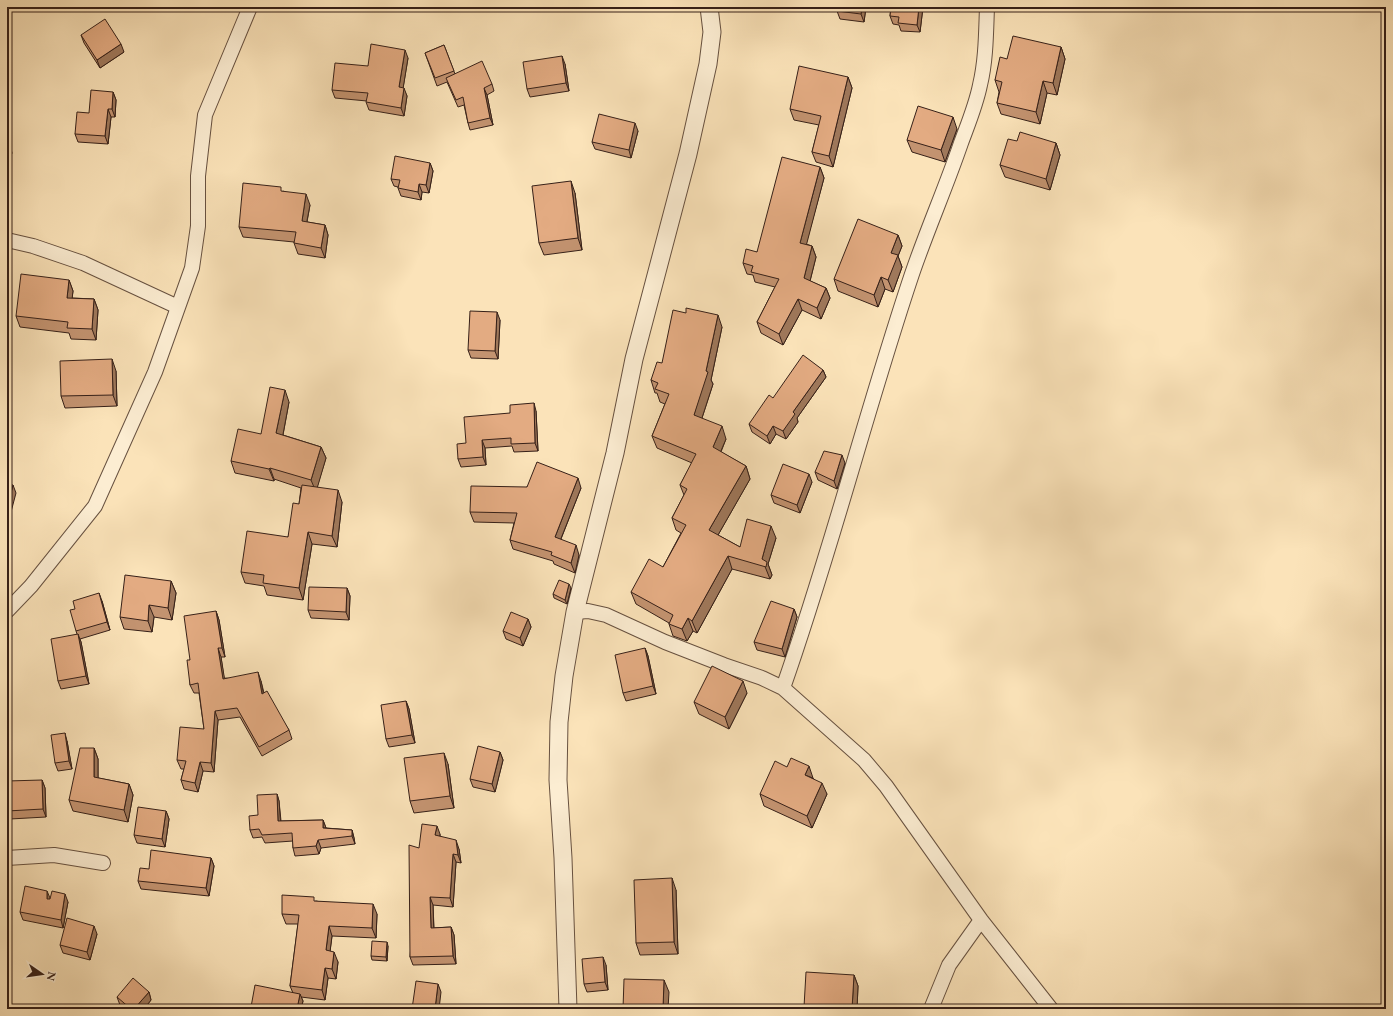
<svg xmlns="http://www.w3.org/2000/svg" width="1393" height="1016" viewBox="0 0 1393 1016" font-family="'EB Garamond',serif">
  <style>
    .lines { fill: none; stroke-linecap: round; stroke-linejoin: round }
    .minor-casing { stroke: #675140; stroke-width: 16 }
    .tertiary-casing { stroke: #675140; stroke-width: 19 }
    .minor { stroke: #fcedd2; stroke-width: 14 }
    .tertiary { stroke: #fcedd2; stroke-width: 17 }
    .wall { fill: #c39370; stroke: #362018 }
    .shaded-wall { fill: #9f785b; stroke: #362018 }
    .building { fill: #e3ab82; stroke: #362018 }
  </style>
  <rect width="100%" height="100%" fill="#fbe3b9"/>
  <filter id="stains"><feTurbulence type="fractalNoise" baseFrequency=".005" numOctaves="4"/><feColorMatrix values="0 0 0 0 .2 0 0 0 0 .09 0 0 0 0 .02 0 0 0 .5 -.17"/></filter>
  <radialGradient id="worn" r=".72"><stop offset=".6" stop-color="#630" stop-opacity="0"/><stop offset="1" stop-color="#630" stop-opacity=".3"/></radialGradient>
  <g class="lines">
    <defs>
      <path id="minor" d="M7,240L33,246L83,263L178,307
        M7,611L31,586L95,506L155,372L192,268L198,226V176L205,115L250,7
        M575,612L588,611L606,615L665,642L724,665L762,678L783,688L864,760L886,786L981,920L1051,1009
        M783,688C831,552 866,411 912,274C927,230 946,187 961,143C968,124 976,105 980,85C986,60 986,33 987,7
        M7,858L54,855L103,863
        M931,1009L949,965L981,920"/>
      <path id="tertiary" d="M568,1009L563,858L558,780L559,722L564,676L575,612L615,453L634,359L688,154L708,64L712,32L709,7"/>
    </defs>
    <use href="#minor" class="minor-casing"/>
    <use href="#tertiary" class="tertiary-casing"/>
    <use href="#minor" class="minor"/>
    <use href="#tertiary" class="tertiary"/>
  </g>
  <path class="wall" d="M473,7H506L474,10Z
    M866,7L864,22L840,19L837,11Z
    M891,7H923L920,32L901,31L899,25L893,24L890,16Z
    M81,35L124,52L100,68L84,43Z
    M444,45L455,74L492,84L494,91L487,95L493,125L470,130L468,123L464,105L458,107L447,82L437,86L425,53Z
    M1061,47L1065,59L1057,95L1047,93L1040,124L1001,114L997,103L999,92L995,80L1007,59Z
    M408,58L403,88L407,96L404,116L369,110L366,102L367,101L335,98L332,90L368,66Z
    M565,64L569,91L530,97L527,89Z
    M848,77L852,88L833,167L816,162L812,152L819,125L794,120L790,109Z
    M113,92L116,100L115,117H111L108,144L78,142L75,134L89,113Z
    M957,129L945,162L912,152L907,140Z
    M638,131L631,158L595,149L592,142Z
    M1017,141L1056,143L1060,155L1050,190L1005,177L1000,165Z
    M430,163L433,171L429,193L422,192L421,200L401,196L398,188V187L394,186L391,179Z
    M820,167L824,178L806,244L812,246L816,257L810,281L826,288L830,298L821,319L802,310L783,345L761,333L757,322L775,287L755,282L753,275L747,274L743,263L757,252Z
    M283,191L310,205L307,222L325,225L328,235L325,258L298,254L294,243V242L243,237L239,227Z
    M575,193L582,250L544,255L539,243Z
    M898,235L902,246L898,256L902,267L893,292L885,289L878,307L838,291L834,279Z
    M69,280L73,291L72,298L94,299L98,310L96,340L71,339L69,333L20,327L16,316Z
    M500,320L498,359L471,358L468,350Z
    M722,327L711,380L713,384L702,418L726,439L721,452L746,466L750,479L718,535L740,547L776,538L768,564L772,575L770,579L732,569L697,633L693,631L687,641L673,636L669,624V623L636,604L631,592L663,567L681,533L676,530L672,518L684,495L680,485L692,463L657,448L652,436L665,404L660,402L657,393H655L651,380L662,363Z
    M823,370L826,377L797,418L798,422L786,439L776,434L770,444L752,432L749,424L773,398Z
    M116,371L117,406L65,408L61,396Z
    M289,402L283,435L321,447L326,458L317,487L342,502L337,547L312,544L303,600L267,595L264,586L245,583L241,572L288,537L299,504L301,488L274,479V481L235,473L231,461L261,434Z
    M536,411L538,451L514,452L512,446L485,448L486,465L461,467L458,459L466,443Z
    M845,463L837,489L818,480L815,472Z
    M812,482L800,513L774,503L771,495Z
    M527,487L581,488L561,539L579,555L575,573L554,564L553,561L513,549L510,540L514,523L474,522L470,512Z
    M171,581L176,593L172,620L154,617L152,632L124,629L120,617Z
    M347,588L350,596L349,620L311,618L308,610Z
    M571,588L567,604L554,598L553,594Z
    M102,601L110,630L80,639L81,642L89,684L61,689L58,681L77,634L76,631Z
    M794,609L797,617L785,657L757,650L754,642Z
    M216,611L219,620L225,657H221L224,678L261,681L264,693L289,730L292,739L262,756L240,717L218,720L214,772L203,771L198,792L184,789L181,780L184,769H181L177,760L204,729L199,693H194L190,685V660Z
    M528,619L531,627L523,646L506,639L503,631Z
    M645,648L648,656L656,694L626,701L623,693Z
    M747,693L729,729L699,714L694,702Z
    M406,701L409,709L415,743L389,747L386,739Z
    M67,741L72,769L58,771L55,763Z
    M94,748L98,759V778L129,784L133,795L128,822L73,811L69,800Z
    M500,752L503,760L495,792L473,787L470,779Z
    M448,764L454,808L414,813L410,801Z
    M813,778L827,794L812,828L764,806L760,794Z
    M42,780L45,788L46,817L10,819L7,811Z
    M277,794L279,801L281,821L323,820L326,828L352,830L354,838L355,844L321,848L319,854L295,856L293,848V841L265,843L262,837L253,838L250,830L258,815Z
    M166,811L169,819L165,847L137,843L134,835Z
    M440,834V836L459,849L461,863L456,862L453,907L433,905L434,928L451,927L454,935L456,964L413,965L410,957L419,848Z
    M211,858L214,866L209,896L141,889L138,881L149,869Z
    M676,890L678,954L640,955L636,943Z
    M50,899L68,902L63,928L23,920L20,912Z
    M316,901L377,914L376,938L332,936L330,951L338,962L336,979L328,978L325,1000L301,997L303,1001L301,1009H251V1007L293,993L290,986L298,924H286L282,914Z
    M97,934L90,960L63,953L60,945Z
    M388,946L387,961L372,960L371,956Z
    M606,965L608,990L587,992L584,984Z
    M854,975L858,986L857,1009H804V1007Z
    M149,992L151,1000L144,1009H125L120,1005L117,997Z"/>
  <path class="shaded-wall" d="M862,7H866L864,22L861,14Z
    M919,7H923L920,32L917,25Z
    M121,44L124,52L100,68L97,60Z
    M1061,47L1065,59L1057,95L1053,83Z
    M405,50L408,58L402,95L399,87Z
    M562,56L565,64L569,91L566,83Z
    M848,77L852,88L833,167L829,156Z
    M1043,81L1047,93L1040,124L1036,112Z
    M404,88L407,96L404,116L401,108Z
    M484,88L487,95L493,125L490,118Z
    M113,92L116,100L115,117L112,109Z
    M108,109L111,117L108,144L105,136Z
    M953,117L957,129L945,162L941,150Z
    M635,123L638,131L631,158L629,150Z
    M1056,143L1060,155L1050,190L1046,179Z
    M10,145L12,153L7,168V152Z
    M430,163L433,171L429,193L426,185Z
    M820,167L824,178L804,254L800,243Z
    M571,181L575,193L582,250L578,238Z
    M419,184L422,192L421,200L418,192Z
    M306,194L310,205L305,231L302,221Z
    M325,225L328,235L325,258L321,248Z
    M898,235L902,246L898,256L902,267L893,292L888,280L891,253Z
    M812,246L816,257L808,289L804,278Z
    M881,277L885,289L878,307L874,295Z
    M69,280L73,291L71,308L67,298Z
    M826,288L830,298L821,319L817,308Z
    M94,299L98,310L96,340L92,329Z
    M798,299L802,310L783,345L779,334Z
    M497,312L500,320L498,359L495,351Z
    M718,315L722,327L711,380L713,384L699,427L694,415L706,371Z
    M112,359L116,371L117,406L113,395Z
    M823,370L826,377L797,418L798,422L786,439L783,431L793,412Z
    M285,390L289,402L281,445L276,433Z
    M534,403L536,411L538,451L535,443Z
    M722,426L726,439L717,460L713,447Z
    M773,426L776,434L770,444L767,436Z
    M482,440L485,448L486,465L483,457Z
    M321,447L326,458L316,492L311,480Z
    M842,455L845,463L837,489L834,481Z
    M746,466L750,479L714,542L709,530Z
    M270,468L274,479V481L269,469Z
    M809,474L812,482L800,513L797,505Z
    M578,478L581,488L558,546L555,537Z
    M13,485L16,493L7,527V508Z
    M338,490L342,502L337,547L332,536Z
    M771,526L776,538L768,564L772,575L770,579L762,559Z
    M308,532L312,544L303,600L299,588Z
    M576,545L579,555L575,573L571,563Z
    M728,556L732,569L697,633L692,621Z
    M171,581L176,593L172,620L168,608Z
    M569,584L571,588L567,604L565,600Z
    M347,588L350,596L349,620L346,612Z
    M99,593L102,601L110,630L107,622Z
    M149,605L154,617L152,632L148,621Z
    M794,609L797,617L785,657L782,649Z
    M216,611L219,620L225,657L222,648Z
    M688,618L693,631L687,641L682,629Z
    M528,619L531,627L523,646L520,638Z
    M78,634L81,642L89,684L86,676Z
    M218,648L221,657L226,688L223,679Z
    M645,648L648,656L656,694L653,686Z
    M258,672L261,681L265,702L262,694Z
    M743,681L747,693L729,729L725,717Z
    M406,701L409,709L415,743L412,735Z
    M215,711L218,720L214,772L211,763Z
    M65,733L67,741L72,769L69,761Z
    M94,748L98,759V788L94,777Z
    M500,752L503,760L495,792L492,784Z
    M444,753L448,764L454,808L450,796Z
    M200,762L203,771L198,792L195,783Z
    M809,766L813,778L805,775Z
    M42,780L45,788L46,817L43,809Z
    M822,783L827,794L812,828L807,816Z
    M129,784L133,795L128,822L124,810Z
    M277,794L279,801L281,829L278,821Z
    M166,811L169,819L165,847L162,839Z
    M323,820L326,828H323Z
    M437,826L440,834L439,844L435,835Z
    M352,830L354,838L355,844L352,836Z
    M318,840L321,848L319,854L316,846Z
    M456,840L459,849L461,863L458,855Z
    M453,854L456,862L453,907L450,898Z
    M211,858L214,866L209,896L206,888Z
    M672,878L676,890L678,954L674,942Z
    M47,891L50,898V907L47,899Z
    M65,894L68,902L63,928L61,920Z
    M430,897L433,905L434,937L431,928Z
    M373,904L377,914L376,938L372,928Z
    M94,926L97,934L90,960L87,952Z
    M329,926L332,936L329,960L326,950Z
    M451,927L454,935L456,964L453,956Z
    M387,942L388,946L387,961L386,957Z
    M334,952L338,962L336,979L332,969Z
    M603,957L606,965L608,990L605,982Z
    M325,968L328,978L325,1000L322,990Z
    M854,975L858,986L857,1009H852Z
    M664,980L669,992L668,1009H663Z
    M438,984L441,992L439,1009H435Z
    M149,992L151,1000L144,1009H134Z
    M300,994L303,1001L301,1009H297Z"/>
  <path class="building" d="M837,7H862L861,14L837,11Z
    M891,7H919L917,25L898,23L899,17L890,16Z
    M105,19L121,44L97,60L81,35Z
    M1013,36L1061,47L1053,83L1043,81L1036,112L997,103L1002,82L995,80L1000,57L1007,59Z
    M371,44L405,50L399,87L404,88L401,108L366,102L368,93L332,90L335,63L368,66Z
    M444,45L454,71L435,78L425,53Z
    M562,56L566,83L527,89L523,62Z
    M482,61L492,84L484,88L490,118L468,123L463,97L456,100L446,78Z
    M799,66L848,77L829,156L812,152L821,116L790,109Z
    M91,90L113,92L112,109H108L105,136L75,134L77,112L89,113Z
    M918,106L953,117L941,150L907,140Z
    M599,114L635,123L629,150L592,142Z
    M1020,132L1056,143L1046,179L1000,165L1008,139L1017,141Z
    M7,144L10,145L7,152Z
    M395,156L430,163L426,185L419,184L418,192L398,188L400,180L391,179Z
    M782,157L820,167L800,243L812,246L804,278L826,288L817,308L798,299L779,334L757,322L779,279L751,272L753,266L743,263L746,249L757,252Z
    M571,181L578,238L539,243L532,186Z
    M243,183L281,187V191L306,194L302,221L325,225L321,248L294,243L296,232L239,227Z
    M858,219L898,235L891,253L898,255L888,280L881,277L874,295L834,279Z
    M21,274L69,280L67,298L94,299L92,329L67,328L68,322L16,316Z
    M686,308L718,315L706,371L708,372L694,415L722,426L713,447L746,466L709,530L740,547L747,519L771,526L762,559L767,562L766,567L728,556L692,621L688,618L682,629L669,624L673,615L631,592L649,559L663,567L686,525L672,518L687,489L680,485L696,454L652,436L669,394L655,389L658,383L651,380L657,362L662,363L673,310L686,313Z
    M470,311L497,312L495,351L468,350Z
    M803,355L823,370L793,412L795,414L783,431L773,426L767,436L749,424L769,395L773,398Z
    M112,359L113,395L61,396L60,361Z
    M270,387L285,390L276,433L321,447L311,480L270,468L269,469L231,461L238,429L261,434Z
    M534,403L535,443L511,444V438L482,440L483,457L458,459L457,444L466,443L464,417L510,413V405Z
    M824,451L842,455L834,481L815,472Z
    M537,462L578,478L555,537L576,545L571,563L551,555L552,552L510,540L517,513L470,512L471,486L527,487Z
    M783,464L809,474L797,505L771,495Z
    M7,484L13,485L7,508Z
    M302,485L338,490L332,536L308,532L299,588L263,583L264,575L241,572L247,531L288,537L293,503L299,504Z
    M125,575L171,581L168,608L149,605L148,621L120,617Z
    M559,580L569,584L565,600L553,594Z
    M309,587L347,588L346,612L308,610Z
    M99,593L107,622L76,631L70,610L75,609L73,601Z
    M771,601L794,609L782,649L754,642Z
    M216,611L222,648H218L223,679L258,672L262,694L267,691L289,730L259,747L237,708L215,711L211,763L200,762L195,783L181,780L186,761L177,760L180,727L204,729L198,683L190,685L187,660H190L184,616Z
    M511,612L528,619L520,638L503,631Z
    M78,634L86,676L58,681L51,639Z
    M645,648L653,686L623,693L615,655Z
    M712,666L743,681L725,717L694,702Z
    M406,701L412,735L386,739L381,705Z
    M65,733L69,761L55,763L51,735Z
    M478,746L500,752L492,784L470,779Z
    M80,748H94V777L129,784L124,810L69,800Z
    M444,753L450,796L410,801L404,758Z
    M791,758L809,766L805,775L822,783L807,816L760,794L775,761L787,767Z
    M42,780L43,809L7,811V781Z
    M277,794L278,821L323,820V828L352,830V836L318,840L316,846L293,848L292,833L262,835L259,829L250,830L249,816L258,815L257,795Z
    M138,807L166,811L162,839L134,835Z
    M422,824L437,826L435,835L456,840L458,855L453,854L450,898L430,897L431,928L451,927L453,956L410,957L409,845L419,848Z
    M151,850L211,858L206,888L138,881L140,868L149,869Z
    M672,878L674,942L636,943L634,880Z
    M25,886L47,891V899H50L52,891L65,894L61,920L20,912Z
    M282,895L314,897V901L373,904L372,928L329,926L326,950L334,952L332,969L325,968L322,990L290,986L299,915L282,914Z
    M67,918L94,926L87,952L60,945Z
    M372,941L387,942L386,957L371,956Z
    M603,957L605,982L584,984L582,959Z
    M806,972L854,975L852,1009H832L804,1007Z
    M133,978L149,992L134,1009H131L117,997Z
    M624,979L664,980L663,1009H623Z
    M416,981L438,984L435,1009H412Z
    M255,985L300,994L297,1009H260L251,1007Z"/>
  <rect width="1393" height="1016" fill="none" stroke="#fbe3b9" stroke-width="24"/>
  <rect x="8" y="8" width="1377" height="1000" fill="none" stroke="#362018" stroke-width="2"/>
  <rect x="12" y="12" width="1369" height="992" fill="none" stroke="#362018"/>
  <g transform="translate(42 974) rotate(103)" stroke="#fcedd2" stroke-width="3" paint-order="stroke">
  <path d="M0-3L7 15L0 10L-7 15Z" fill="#362018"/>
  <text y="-6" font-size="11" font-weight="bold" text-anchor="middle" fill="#362018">N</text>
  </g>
  <rect width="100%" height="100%" filter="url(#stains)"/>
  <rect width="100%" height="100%" fill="url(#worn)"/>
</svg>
